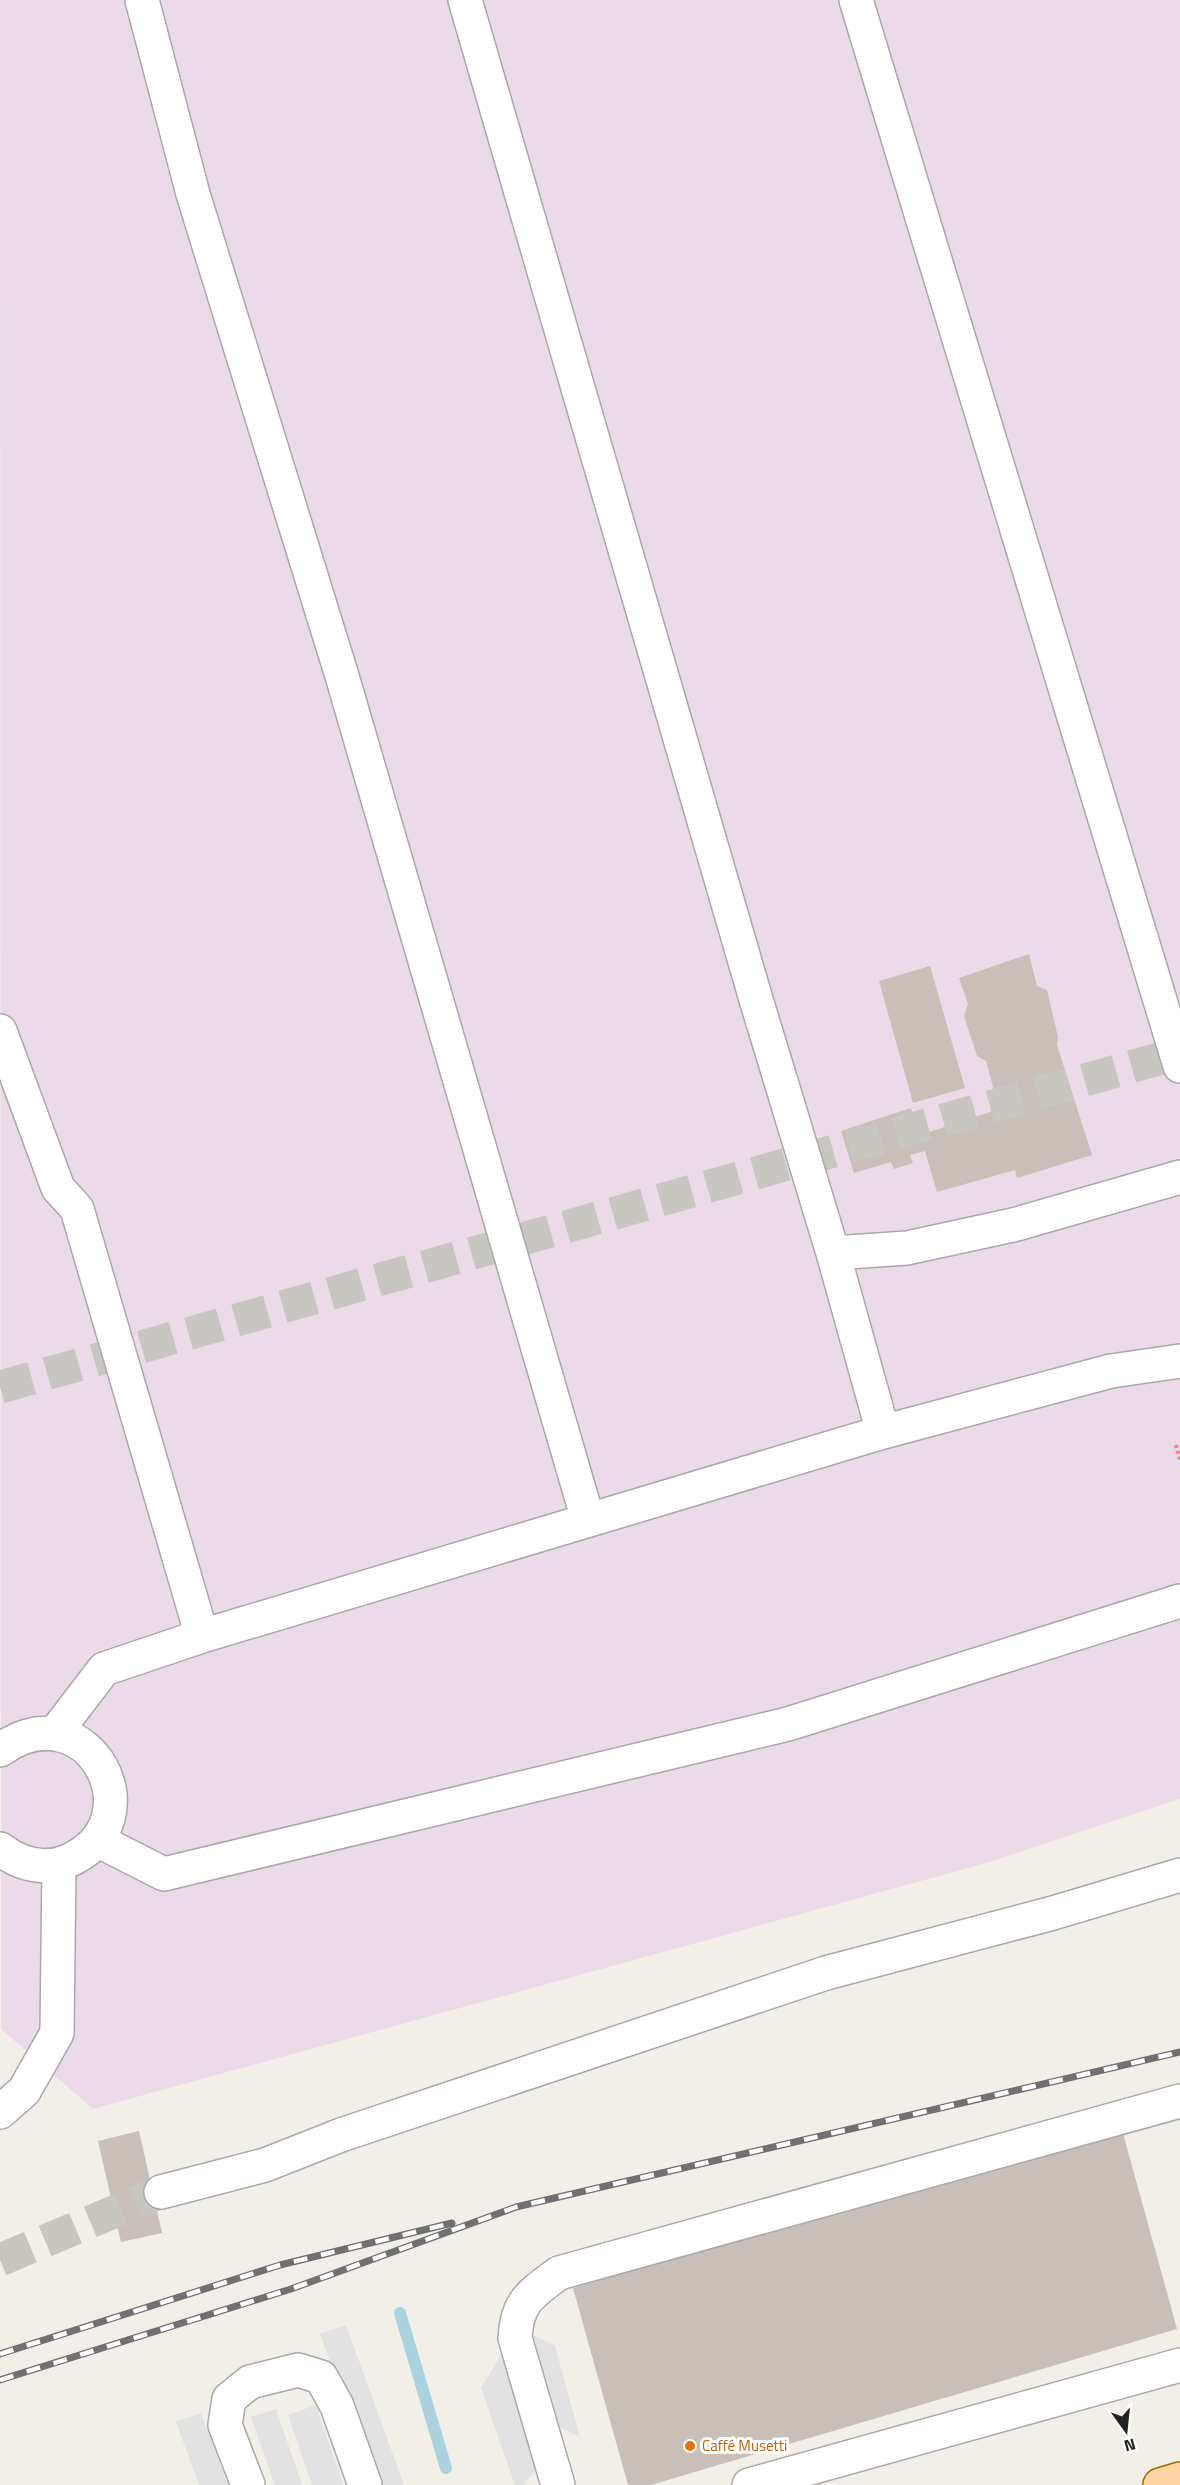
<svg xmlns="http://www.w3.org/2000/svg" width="1180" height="2485" viewBox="0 0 1180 2485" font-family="'Titillium Web',sans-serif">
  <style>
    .industrial { fill: #ebdbe8 }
    .parking { fill: #e2e2e2 }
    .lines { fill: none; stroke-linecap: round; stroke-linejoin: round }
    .stream { stroke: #aad3df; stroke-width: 12 }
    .building { fill: #c7bfb8 }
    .minor-tunnel { stroke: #c8c6c1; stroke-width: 33; stroke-dasharray: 33 16; stroke-linecap: butt }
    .minor-casing { stroke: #a9a9a9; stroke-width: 36 }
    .major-casing { stroke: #a06b00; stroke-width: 36 }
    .path { stroke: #fa8072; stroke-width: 4; stroke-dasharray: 3 3; stroke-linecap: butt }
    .minor { stroke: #fff; stroke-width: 33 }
    .major { stroke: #fcd6a4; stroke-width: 33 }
    .rail-casing { stroke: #707070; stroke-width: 7 }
    .rail { stroke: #fff; stroke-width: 4.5; stroke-dasharray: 14; stroke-linecap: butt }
    .food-dot { fill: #e8710a; stroke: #fff; stroke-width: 2 }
    .labels { text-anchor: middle; stroke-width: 6; stroke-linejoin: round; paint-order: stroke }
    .food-label { font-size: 15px; fill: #c56008; stroke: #fff; text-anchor: start }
  </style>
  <rect width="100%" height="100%" fill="#f2efe9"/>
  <path class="industrial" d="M0,0H1180V1799L986,1863L93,2109L1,2029Z"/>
  <path class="parking" d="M346,2325L404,2485H375L320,2334Z
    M525,2331L555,2346L580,2437L550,2422Z
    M501,2355L539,2466L523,2485H515L481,2388Z
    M316,2405L343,2485H312L288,2415Z
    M276,2409L302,2485H275L251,2417Z
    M201,2413L228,2485H199L176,2422Z"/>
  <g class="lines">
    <path class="stream" d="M400,2313L446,2468"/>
  </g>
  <path class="building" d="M1029,954L1037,986L1047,990L1058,1037L1057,1045L1092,1155L1017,1178L1015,1170L937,1192L925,1151L910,1155L913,1163L894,1169L891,1162L854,1173L841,1131L911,1108L920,1135L999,1109L986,1061L977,1056L964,1016L968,1004L959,978Z
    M930,966L965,1088L913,1103L879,981Z
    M1121,2126L1177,2329L651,2485H628L573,2288Z
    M139,2131L162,2233L121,2242L98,2141Z"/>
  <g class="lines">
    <path class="minor-tunnel" d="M0,1387L1180,1053
      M0,2260L161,2192"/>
    <defs>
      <path id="minor" d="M142,0L193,194L342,676L588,1520
        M465,0L755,996L833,1253
        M856,0L1180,1066
        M0,1031L58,1188L77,1209L202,1636
        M883,1432L833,1253L907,1248L1017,1224L1180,1177
        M55,1733L104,1669L202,1636L883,1432L1111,1371L1180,1361
        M0,1750C88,1687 159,1821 68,1861C44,1871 20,1864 0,1849
        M97,1840L164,1874L788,1724L1180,1601
        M0,2112L24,2091L57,2033L59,1864
        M161,2192L265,2165L341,2135L826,1973L1053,1913L1180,1875
        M248,2485L225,2425L229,2399L250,2382L298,2370L321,2377L337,2406L365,2485
        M558,2485L515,2338C517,2301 531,2294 559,2273L1180,2101
        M749,2485L1180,2365"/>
      <path id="major" d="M1160,2485L1180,2479"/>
    </defs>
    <use href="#minor" class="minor-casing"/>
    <use href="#major" class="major-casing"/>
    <path class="path" d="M1176,1445L1180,1460"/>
    <use href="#minor" class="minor"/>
    <use href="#major" class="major"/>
    <defs>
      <path id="rail" d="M0,2354L280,2265L452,2223
        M0,2380L291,2289L516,2207L1180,2052"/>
    </defs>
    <use href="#rail" class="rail-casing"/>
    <use href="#rail" class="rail"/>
  </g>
  <circle class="food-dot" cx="690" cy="2446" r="6"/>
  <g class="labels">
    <g class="food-label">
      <text x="702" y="2451">Caffé Musetti</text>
    </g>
  </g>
  <g transform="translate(1126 2431) rotate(165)" stroke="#ffffff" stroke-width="4.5" paint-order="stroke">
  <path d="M0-4.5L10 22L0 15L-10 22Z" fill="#222222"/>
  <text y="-9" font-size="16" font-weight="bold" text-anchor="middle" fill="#222222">N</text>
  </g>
</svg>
